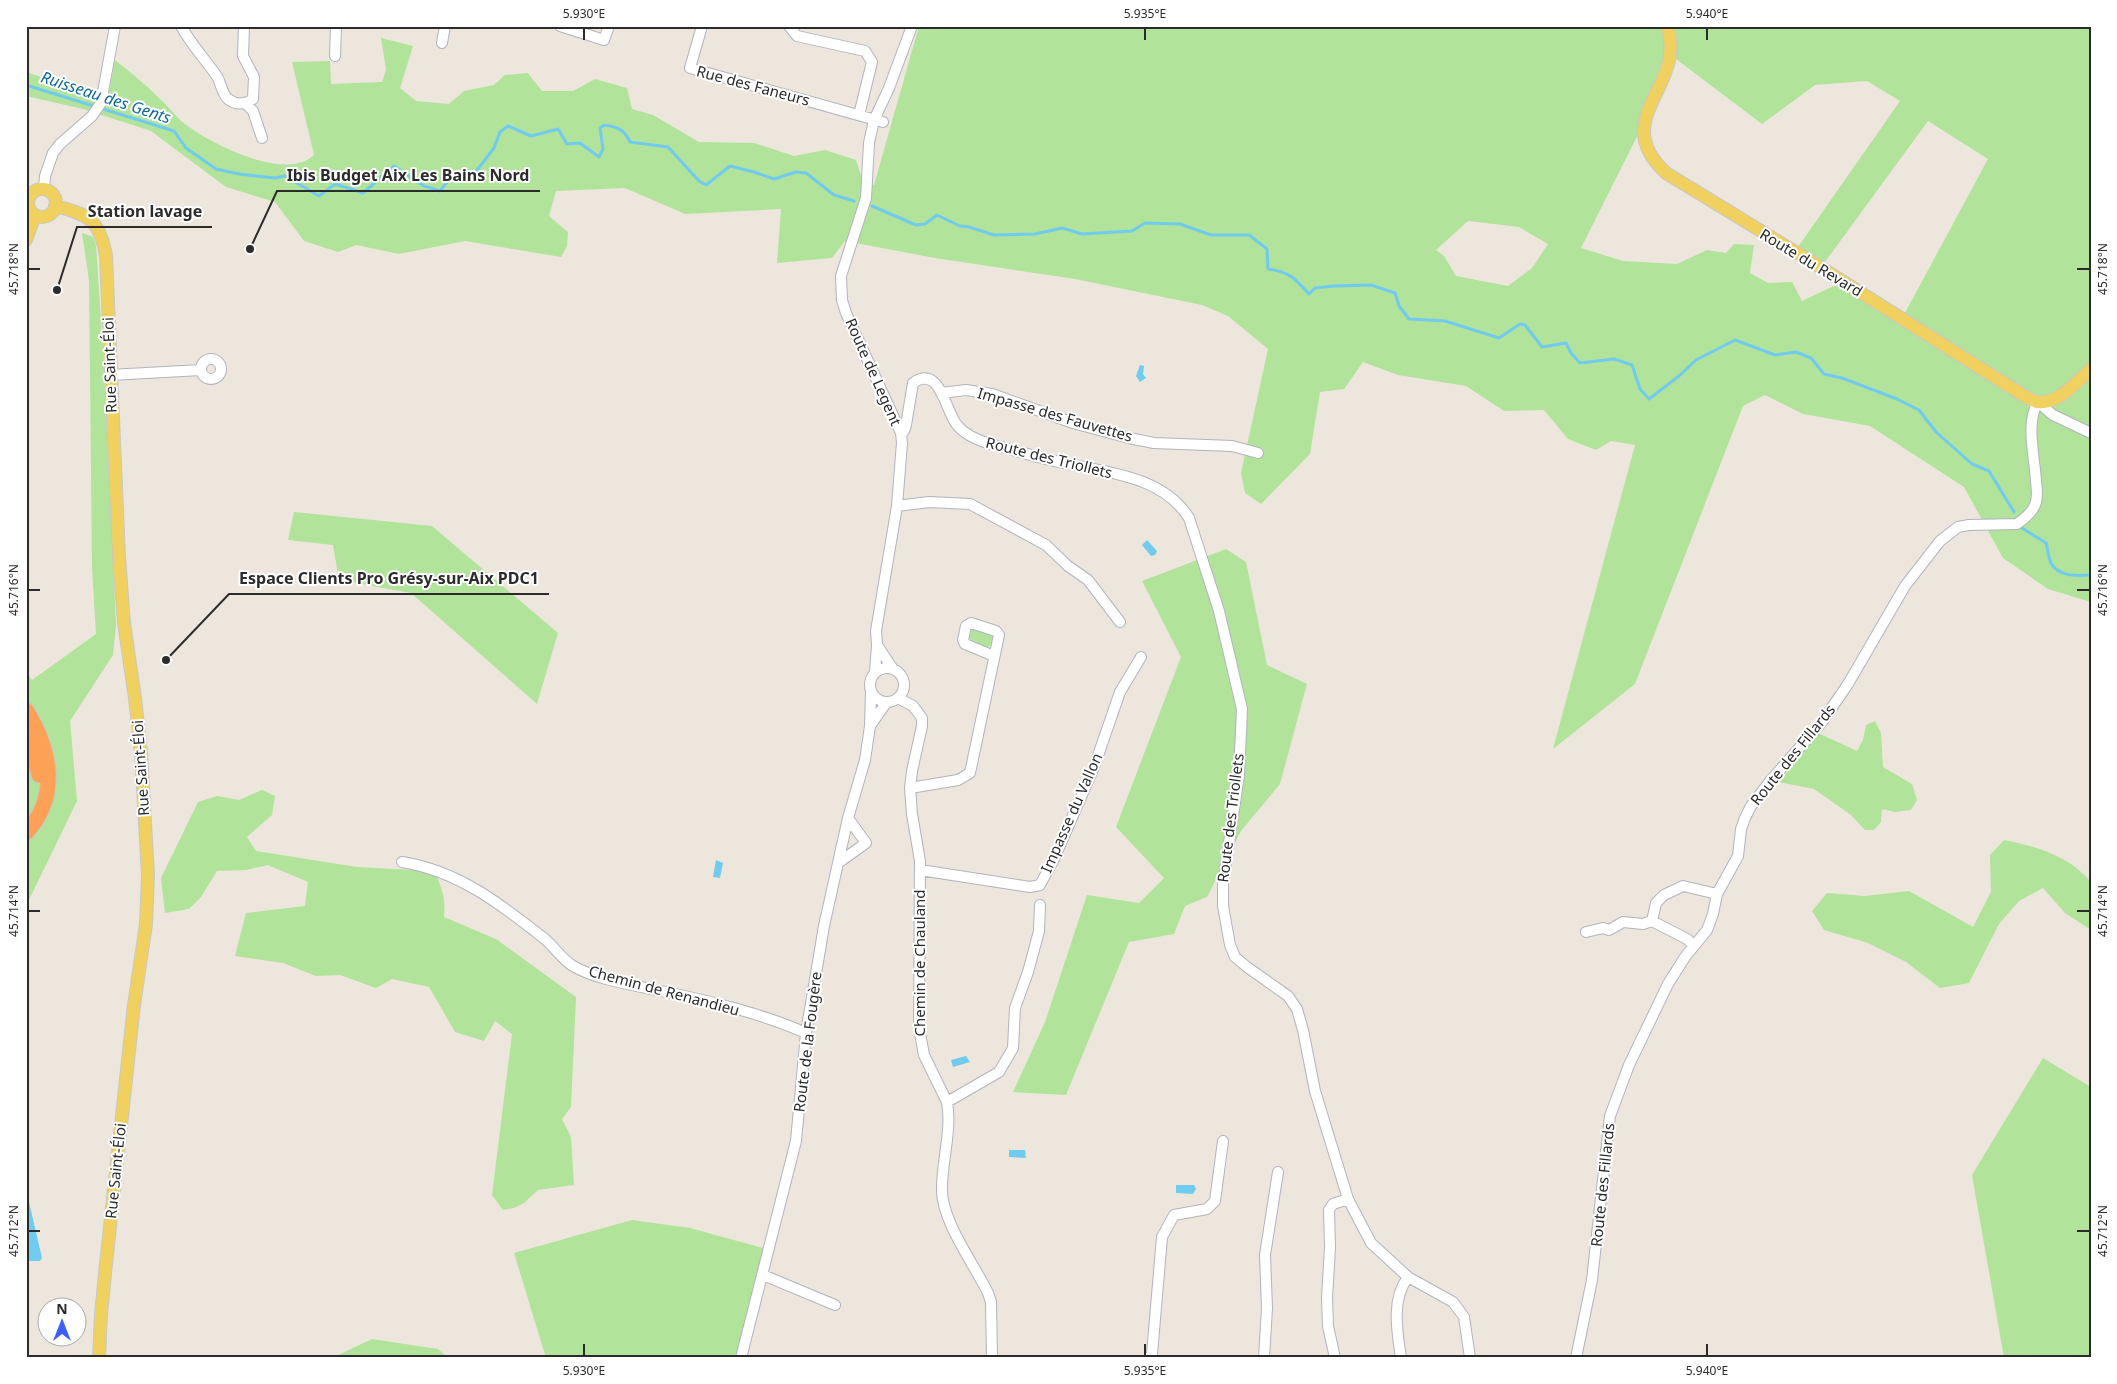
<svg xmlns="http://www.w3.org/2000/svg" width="2117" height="1384" viewBox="0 0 2117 1384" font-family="'Noto Sans',sans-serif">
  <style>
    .green { fill: #b2e39a; fill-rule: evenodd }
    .water { fill: #70cbee }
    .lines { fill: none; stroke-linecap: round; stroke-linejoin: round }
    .stream { stroke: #70cbee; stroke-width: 3 }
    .minor-casing { stroke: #b1b3be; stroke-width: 12 }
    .major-casing { stroke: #c8c8c8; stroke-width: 14 }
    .highway-casing { stroke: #c8c8c8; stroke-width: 17 }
    .minor { stroke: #fff; stroke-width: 10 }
    .major { stroke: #f0d05e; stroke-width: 12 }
    .highway { stroke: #fda157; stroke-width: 15 }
    .ticks { fill: none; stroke: #2b2b2b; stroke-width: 2 }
    .labels { text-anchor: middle; stroke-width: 4; stroke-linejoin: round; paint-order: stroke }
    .street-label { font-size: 15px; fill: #2b2b2b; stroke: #fff }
    .water-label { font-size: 16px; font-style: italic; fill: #0e699b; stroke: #fff }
    .leader { fill: none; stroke: #2b2b2b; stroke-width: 2 }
    .callout-dot { fill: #2b2b2b; stroke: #fff; stroke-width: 2 }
    .callout-label { font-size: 16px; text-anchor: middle; font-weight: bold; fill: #2b2b2b; stroke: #fff; stroke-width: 4; stroke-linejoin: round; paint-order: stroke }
    .neatline { fill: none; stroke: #2b2b2b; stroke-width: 2 }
    .ticks-label { font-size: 12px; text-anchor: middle; fill: #2b2b2b }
  </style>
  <rect width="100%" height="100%" fill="#ede6dd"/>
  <path class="green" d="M919,26H2091V602L2048,589L2003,558L1964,487L1870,426L1803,414L1765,395L1743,406L1635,684L1553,749L1635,445L1611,441L1596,450L1568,439L1544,410L1504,411L1466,386L1398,375L1363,362L1344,389L1320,392L1310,454L1261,504L1245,493L1241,473L1268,349L1228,316L1202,305L1075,279L935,258L845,241L832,258L777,263L781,209L685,214L625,188L556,191L549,216L568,232L567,246L561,257L465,241L399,254L356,245L338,252L304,241L275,202L226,187L151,131L83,109L26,96V72L108,99L115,60C130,72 145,84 159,98C167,105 173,113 180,120C206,142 285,183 314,155L292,62L330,61L331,84L382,82L386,70L381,38L413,46L400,88L416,101L449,104L464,91L494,85L505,75L528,73L542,91H573L595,79L627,88L632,109L653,115L699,142L754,143L794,156L825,150L856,160L863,182L874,185ZM1676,59L1762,124L1815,85L1867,81L1900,101L1798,247L1825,262L1928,121L1988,159L1906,311L1897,319L1840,283L1802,301L1792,282L1768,283L1750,273L1754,245L1734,244L1726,253L1707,250L1677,264L1623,261L1581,248ZM1468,221L1519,227L1548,244L1532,268L1508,286L1456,276L1444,256L1436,250Z
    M82,233L93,237L96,245L103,350L116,625L113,655L70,721L77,801L26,906V672L32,680L96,634L92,568L89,280Z
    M294,512L432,526L558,633L537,704L411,593L339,580L333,545L288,540Z
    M1226,549L1246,562L1267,665L1307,684L1280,784L1241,831L1207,897L1185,906L1174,934L1129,942L1066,1095L1013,1092L1045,1022L1087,895L1139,903L1164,878L1116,827L1181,657L1142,581Z
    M975,627L993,637L991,645L986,648L970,639C968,633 969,630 975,627Z
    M1875,721L1881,733L1883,767L1912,784L1917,800L1911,810L1895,812L1882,809L1881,822L1874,830H1865L1851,815L1814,789L1779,782L1818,733L1857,751L1863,740L1866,725Z
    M262,790L275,796L272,815L247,837L256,851L357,867L434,871C442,887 446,899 444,917L496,939L576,997L571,1107L562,1119L571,1137L574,1185L538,1190L524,1203L514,1208L503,1210L492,1195L512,1034L495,1021L484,1041L455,1032L429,987L392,979L376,988L340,975L316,976L283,963L235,956L246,913L305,906L308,882L268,865L246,870L217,871L201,897L189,909L165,913L161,878L198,802L217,796L239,800Z
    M2004,840C2036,846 2069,856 2091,882V930L2065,913L2043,888L2019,901L1999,924L1969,983L1940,988L1906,962L1868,943L1824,930L1812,911L1827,893L1865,896L1909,891L1973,927L1991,892L1990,855Z
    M2043,1058L2091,1087V1358H2004L1972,1175Z
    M632,1220L690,1228L763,1248L736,1358H546L514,1253Z
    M372,1339L438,1349L448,1358H332Z"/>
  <path class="water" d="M1140,365L1144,366L1143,374L1146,378L1140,382L1136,376Z
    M1147,540L1157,551L1155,555L1151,556L1142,545Z
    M716,860L723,863L720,878L713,877Z
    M966,1056L970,1062L953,1067L951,1060Z
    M1009,1150H1025L1026,1158L1009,1157Z
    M1176,1185H1194L1196,1189L1193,1194L1176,1193Z
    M26,1189L42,1258L40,1261H26Z"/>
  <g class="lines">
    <path class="stream" d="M26,85L174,131L186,148L216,169L239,174L275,178L285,176L319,196L335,184L363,193L394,166L424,186L440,191L450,178L474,174L494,148L500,132L508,126L531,136L558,129L567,144L580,143L599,157L603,149L600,128L604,125C618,127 624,129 630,142L668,147L699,181L706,185L730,166L754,172L774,179L796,172L806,173L834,195L854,201
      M872,206L916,225L925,224L937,215L960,226L969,227L994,235L1035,234L1062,228L1082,234L1132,231L1145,223L1180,224L1211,235H1249L1267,249L1268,269C1289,272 1295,278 1309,294L1315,288L1335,286L1371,285L1395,293L1399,306L1409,319L1445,321L1499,338L1520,324L1525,325L1542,347L1566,343L1571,353L1580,363L1614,359L1632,365L1640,389L1649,399L1679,376L1696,360L1735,340L1775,355L1796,352L1811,358L1824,374L1842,378L1897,399L1919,410L1936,432L1972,464L1989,471L2014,512
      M2022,528L2046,543C2048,549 2048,557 2051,563C2058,577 2078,576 2091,575"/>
    <defs>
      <path id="minor" d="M181,26C192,46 206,60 218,78C221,85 223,95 228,99C237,106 245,104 253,99L254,77L243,56L244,26
        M560,26L604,40L609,26
        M702,26L690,68L883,122
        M789,26L797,36L865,51L872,62L859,115
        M442,43L445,26
        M335,56L336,26
        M246,104L253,111L262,138
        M44,189L45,176L53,153L60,144L92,116L101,103L115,26
        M201 369a10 10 0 1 1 20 0a10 10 0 1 1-20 0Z
        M110,375L201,370
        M941,393L966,390L992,394L1073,423L1129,438L1154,443L1232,446L1258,453
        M901,433L904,431L906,425L913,383C940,364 945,410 957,425C965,435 977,440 990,444C1014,450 1039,458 1064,463C1108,473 1163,476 1189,518L1219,611L1242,709L1239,775L1223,884V906L1230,945L1235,957L1247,967L1288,996L1297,1009L1303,1030L1315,1091L1348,1199L1371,1243L1408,1277L1453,1302L1464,1317L1470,1358
        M897,506L929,502L970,504L1046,545L1068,566L1088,580L1120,622
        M877,645L893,669
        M870 685a17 17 0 1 1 34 0a17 17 0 1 1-34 0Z
        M875,673L877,645L876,631L897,506L902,443L901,433L846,313L842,300L841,276L866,198L869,143L874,120L889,88L912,26
        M898,698L913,706L922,718V726L912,771L910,788L912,814L920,861L919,1028L924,1055L947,1102C952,1131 942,1159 942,1189C941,1220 974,1264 988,1293L991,1302L992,1358
        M870,726L886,703
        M910,788L958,780L970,773L999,635L996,631L971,623L966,626L963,640L965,644L994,656
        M402,862C459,871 502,905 546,940C555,948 563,960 573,966C597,980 634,985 661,991C709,1001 761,1013 806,1033
        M838,863L866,843L848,818
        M920,870L1030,887L1040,885L1054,859L1094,767L1120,692L1141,657
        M1586,932L1603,928L1609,930L1623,922L1643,924L1652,921
        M1694,946L1687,939L1652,921L1656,903L1664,895L1683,886L1717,894
        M947,1102L999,1072L1013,1048L1015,1008L1028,972L1039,931L1040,905
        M763,1275L835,1305
        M741,1358L796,1141L806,1033L824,926L848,818L865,760L870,726L871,693
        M1149,1358L1152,1354L1162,1237L1174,1215L1207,1209L1215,1201L1223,1141
        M1264,1358L1267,1308L1265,1255L1278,1172
        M1335,1358L1328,1326L1327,1298L1330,1247L1329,1210L1333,1204L1348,1199
        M1401,1358C1397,1331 1391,1300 1408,1277
        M1576,1358L1592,1280L1610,1116L1629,1065L1668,984L1685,957L1707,930L1713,914L1717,894L1738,856L1741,829L1745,818L1751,806L1771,780L1822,722L1848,684L1905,586L1940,541L1958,527L1969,525L2017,524C2024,519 2032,513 2035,505C2038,498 2037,489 2036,482C2035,457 2025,424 2038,402L2053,415L2091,433"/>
      <path id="major" d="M1667,26C1688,86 1607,118 1666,173L1820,267L2026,397C2030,399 2034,401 2037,402C2058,405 2077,381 2091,369
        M28 203a14 14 0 1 1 28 0a14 14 0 1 1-28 0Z
        M55,206C88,214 100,220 106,256L119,557L124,623L135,698L141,752L148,875L146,924L134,1005L106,1264L101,1314L99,1358
        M26,240L35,215"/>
      <path id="highway" d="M26,710C51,750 60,796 26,833
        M26,739L33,751L39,775"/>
    </defs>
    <use href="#minor" class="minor-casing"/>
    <use href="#major" class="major-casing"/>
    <use href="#highway" class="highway-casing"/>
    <use href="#minor" class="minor"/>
    <use href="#major" class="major"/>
    <use href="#highway" class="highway"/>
  </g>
  <path class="ticks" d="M584,28V40M1145,28V40M1707,28V40M28,269H40M2077,269H2090M28,590H40M2077,590H2090M28,911H40M2077,911H2090M28,1231H40M2077,1231H2090M584,1344V1356M1145,1344V1356M1707,1344V1356"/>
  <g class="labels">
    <g class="street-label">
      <text transform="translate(753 86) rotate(15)" y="5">Rue des Faneurs</text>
      <text transform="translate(1811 263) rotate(31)" y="5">Route du Revard</text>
      <text transform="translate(110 365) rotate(-92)" y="5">Rue Saint-Éloi</text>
      <text transform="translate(873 372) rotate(66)" y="5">Route de Legent</text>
      <text transform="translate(1055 415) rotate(16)" y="5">Impasse des Fauvettes</text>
      <text transform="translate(1049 458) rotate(14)" y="5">Route des Triollets</text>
      <text transform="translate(1793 755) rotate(-51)" y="5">Route des Fillards</text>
      <text transform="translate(141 768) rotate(-94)" y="5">Rue Saint-Éloi</text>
      <text transform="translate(1072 813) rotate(-66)" y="5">Impasse du Vallon</text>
      <text transform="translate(1231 818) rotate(-83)" y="5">Route des Triollets</text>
      <text transform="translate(920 963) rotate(-90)" y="5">Chemin de Chauland</text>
      <text transform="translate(664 991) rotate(15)" y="5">Chemin de Renandieu</text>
      <text transform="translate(808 1042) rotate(-83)" y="5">Route de la Fougère</text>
      <text transform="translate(116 1171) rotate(-84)" y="5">Rue Saint-Éloi</text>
      <text transform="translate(1603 1185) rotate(-84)" y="5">Route des Fillards</text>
    </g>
    <g class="water-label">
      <text transform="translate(106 97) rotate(18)" y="6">Ruisseau des Gents</text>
    </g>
  </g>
  <path class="leader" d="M250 249L277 191H540M57 290L77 227H212M166 660L229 594H549"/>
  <g class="callout-dot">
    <circle cx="250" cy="249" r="5"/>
    <circle cx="57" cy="290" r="5"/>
    <circle cx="166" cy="660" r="5"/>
  </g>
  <g class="callout-label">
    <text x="408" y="181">Ibis Budget Aix Les Bains Nord</text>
    <text x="145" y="217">Station lavage</text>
    <text x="389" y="584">Espace Clients Pro Grésy-sur-Aix PDC1</text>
  </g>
  <rect width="2117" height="1384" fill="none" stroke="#ffffff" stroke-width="55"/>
  <g transform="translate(62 1322)"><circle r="24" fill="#ffffff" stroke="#aaaaaa"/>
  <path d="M0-4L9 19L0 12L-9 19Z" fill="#3e5ef9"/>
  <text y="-8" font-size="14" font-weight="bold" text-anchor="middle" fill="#2b2b2b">N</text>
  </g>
  <rect x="28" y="28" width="2062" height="1328" class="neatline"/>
  <g class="ticks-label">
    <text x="584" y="18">5.930°E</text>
    <text x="1145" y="18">5.935°E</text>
    <text x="1707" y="18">5.940°E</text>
    <text transform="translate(14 269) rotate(-90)" y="4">45.718°N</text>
    <text transform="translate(2103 269) rotate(-90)" y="4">45.718°N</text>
    <text transform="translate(14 590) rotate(-90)" y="4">45.716°N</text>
    <text transform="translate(2103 590) rotate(-90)" y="4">45.716°N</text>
    <text transform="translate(14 911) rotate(-90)" y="4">45.714°N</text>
    <text transform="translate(2103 911) rotate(-90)" y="4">45.714°N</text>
    <text transform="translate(14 1231) rotate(-90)" y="4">45.712°N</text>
    <text transform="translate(2103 1231) rotate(-90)" y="4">45.712°N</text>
    <text x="584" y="1375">5.930°E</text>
    <text x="1145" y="1375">5.935°E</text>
    <text x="1707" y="1375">5.940°E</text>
  </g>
</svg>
